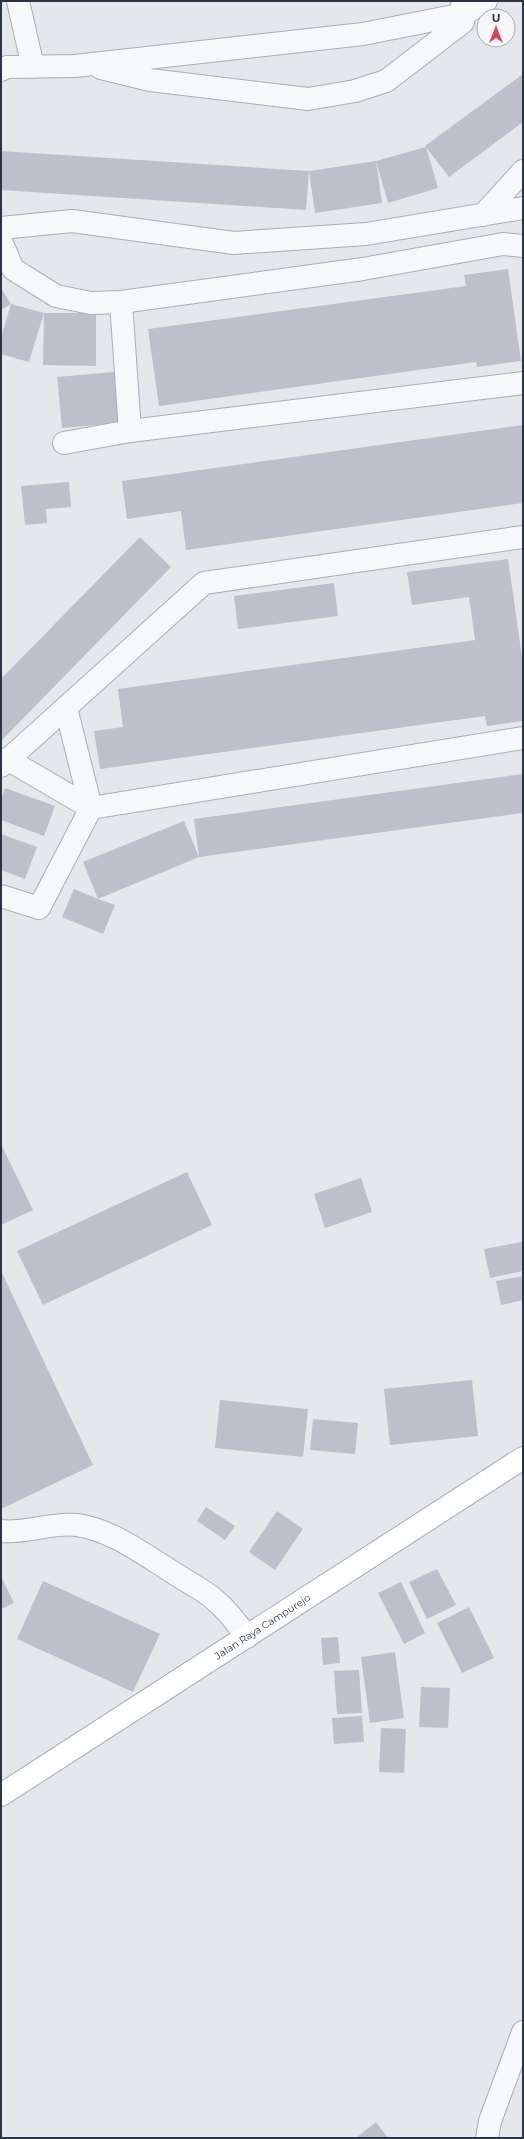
<svg xmlns="http://www.w3.org/2000/svg" width="524" height="2139" viewBox="0 0 524 2139" font-family="Montserrat,sans-serif">
  <style>
    .building { fill: #bbc0ca }
    .lines { fill: none; stroke-linecap: round; stroke-linejoin: round }
    .minor-casing { stroke: #a9aeb7; stroke-width: 24 }
    .major-casing { stroke: #a3abb8; stroke-width: 24 }
    .minor { stroke: #f7f8fa; stroke-width: 22 }
    .major { stroke: #fff; stroke-width: 22 }
    .labels { text-anchor: middle; stroke-width: 3.5; stroke-linejoin: round; paint-order: stroke }
    .street-label { font-size: 10px; fill: #2b3445; stroke: #f4f6f9 }
  </style>
  <rect width="100%" height="100%" fill="#e4e7ec"/>
  <path class="building" d="M523,74V122L449,177L425,146Z
    M426,147L438,188L388,203L376,161L382,203L315,213L309,171L306,210L1,190V151L309,171L376,161Z
    M508,269L521,361L477,367L476,362L159,406L148,329L466,286L464,275Z
    M1,288L11,304L1,310Z
    M11,304L44,313L29,362L1,354V338Z
    M44,313H96V366L43,365Z
    M114,372L119,423L62,428L57,377Z
    M523,425V503L186,550L181,511L127,519L122,481Z
    M69,482L71,507L46,509L47,523L25,525L21,486Z
    M140,537L171,567L1,741V679Z
    M508,559L523,664V721L487,726L485,716L100,769L94,731L123,727L118,689L475,640L469,597L412,605L407,572Z
    M334,583L338,616L238,629L234,596Z
    M523,774V813L199,857L98,899L115,905L103,934L62,917L74,889L98,899L83,862L184,821L199,857L194,819Z
    M5,788L55,806L44,836L1,820V799Z
    M1,834L37,847L25,879L1,870Z
    M1,1144L33,1210L1,1225Z
    M187,1172L212,1225L43,1305L17,1251Z
    M361,1178L372,1212L325,1228L314,1194Z
    M522,1242L523,1271L490,1278L484,1249Z
    M1,1271L93,1465L1,1509Z
    M523,1276V1300L501,1305L496,1281Z
    M472,1380L478,1436L390,1445L384,1389Z
    M220,1400L308,1409L303,1457L215,1448Z
    M313,1419L358,1423L355,1454L310,1450Z
    M206,1507L235,1526L225,1540L197,1521Z
    M277,1511L303,1529L275,1570L249,1552Z
    M437,1569L456,1605L427,1619L409,1582Z
    M1,1576L14,1603L1,1609Z
    M43,1581L160,1634L133,1692L17,1639Z
    M401,1582L425,1633L404,1644L378,1593Z
    M469,1607L494,1658L462,1673L437,1623Z
    M338,1637L340,1663L323,1665L321,1638Z
    M395,1652L404,1718L370,1723L361,1657Z
    M359,1670L362,1713L337,1714L334,1671Z
    M421,1687L450,1688L448,1728L419,1727Z
    M362,1716L364,1742L334,1744L332,1718Z
    M381,1728L406,1729L404,1773L379,1772Z
    M376,2122L388,2138H356Z"/>
  <g class="lines">
    <defs>
      <path id="minor" d="M18,1L33,67
        M101,68L150,80L308,99L355,91L386,81L463,22L464,14L486,1
        M1,70L7,67L75,66L363,34L464,14L462,1
        M483,215L523,171
        M1,228L72,221L234,243L366,234L523,208
        M1,241L13,269L56,296L91,303L121,302L363,269L503,244L523,246
        M121,302L130,431
        M64,443L130,431L523,383
        M7,759L91,808L523,738
        M1,766L204,583L523,537
        M1,896L39,908L91,808L66,708
        M1,1531C26,1534 51,1522 77,1525C113,1530 146,1556 177,1575C189,1583 204,1590 215,1600C228,1611 237,1623 247,1637
        M487,2138L490,2121L523,2032"/>
      <g id="major">
        <path id="s1" d="M1,1795L523,1458"/>
      </g>
    </defs>
    <use href="#minor" class="minor-casing"/>
    <use href="#major" class="major-casing"/>
    <use href="#minor" class="minor"/>
    <use href="#major" class="major"/>
  </g>
  <g class="labels">
    <g class="street-label">
      <text dy="4" stroke="none"><textPath href="#s1" startOffset="311">Jalan Raya Campurejo</textPath></text>
    </g>
  </g>
  <rect width="524" height="2139" fill="none" stroke="#2b3445" stroke-width="4"/>
  <g transform="translate(496 28)"><circle r="19" fill="#f4f6f9" stroke="#a4a8b1"/>
  <path d="M0-3L7 15L0 10L-7 15Z" fill="#d1495b"/>
  <text y="-6" font-size="11" font-weight="bold" text-anchor="middle" fill="#2b3445">U</text>
  </g>
</svg>
